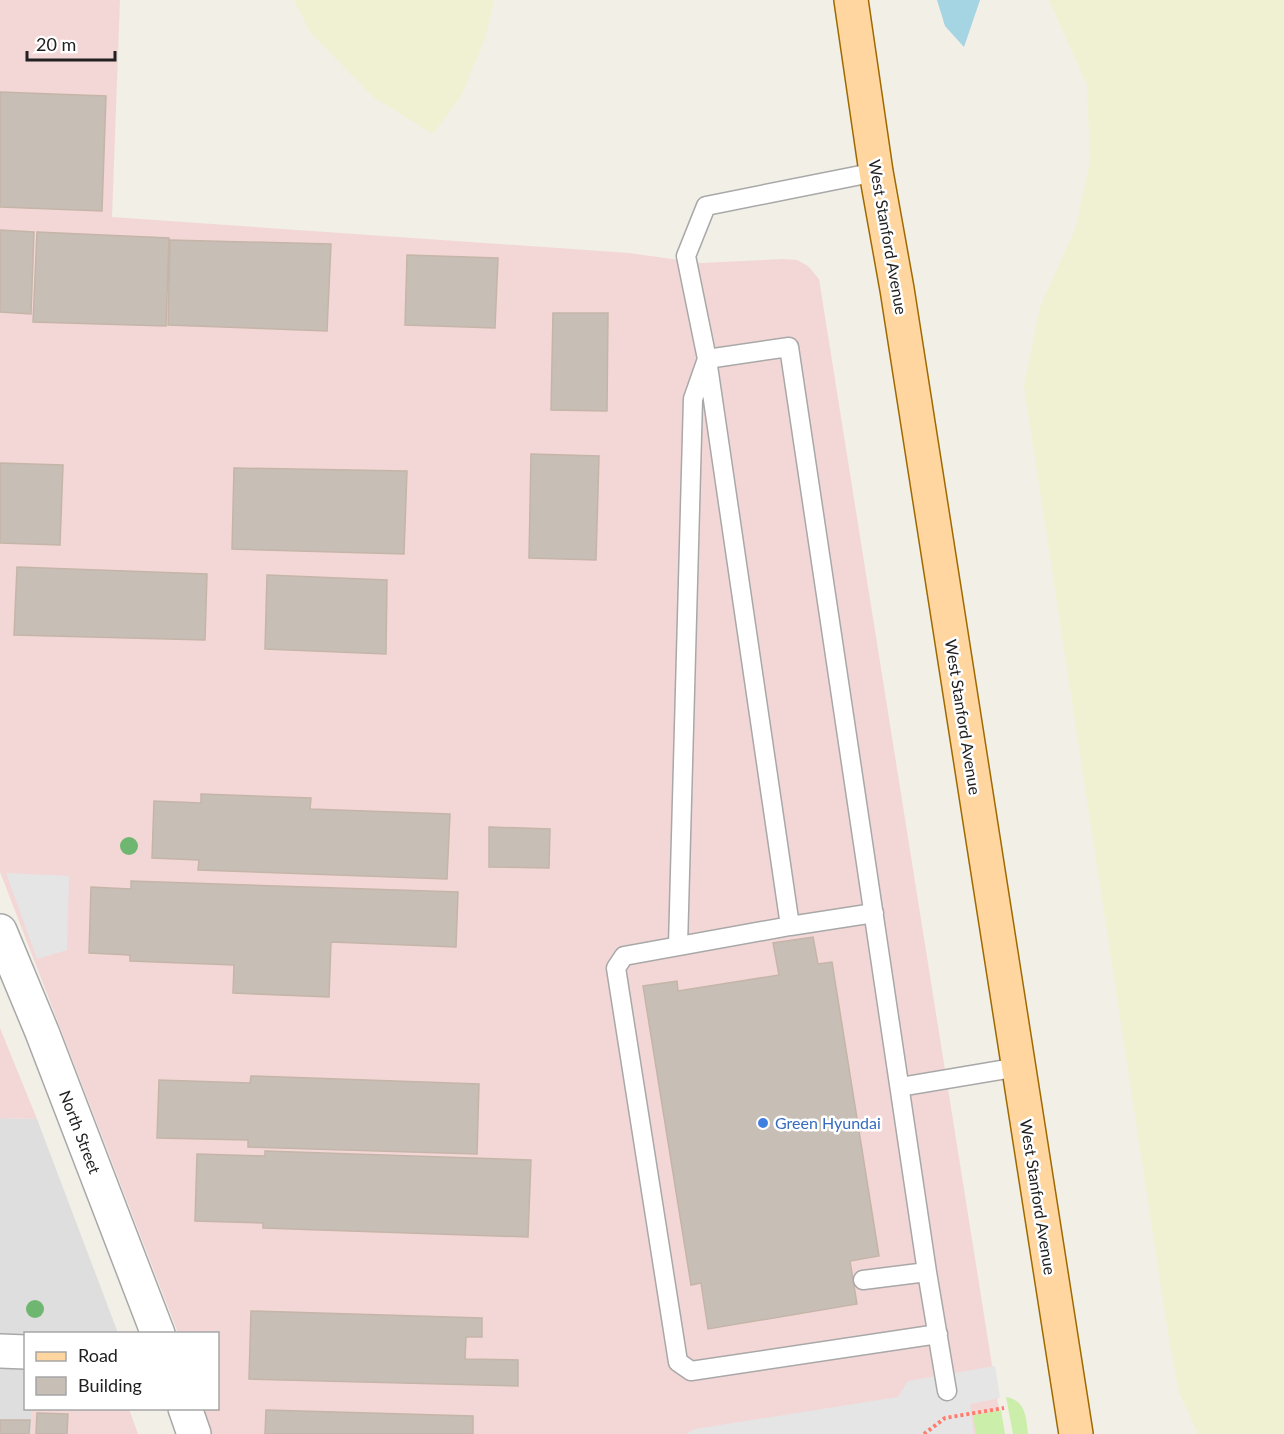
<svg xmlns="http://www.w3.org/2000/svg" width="1284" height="1434" viewBox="0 0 1284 1434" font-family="Lato,sans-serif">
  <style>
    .residential { fill: #dfdede }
    .commercial { fill: #f3d7d6 }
    .farmland { fill: #eff1d2 }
    .grass { fill: #cceeab }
    .parking { fill: #e5e5e5 }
    .water { fill: #a5d4e2 }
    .building { fill: #c7beb6; stroke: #c5b5a8; stroke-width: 1.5 }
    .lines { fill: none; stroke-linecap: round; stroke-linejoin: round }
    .lane-casing { stroke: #a8a8a8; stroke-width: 21 }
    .street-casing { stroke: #a8a8a8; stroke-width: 36 }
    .primary-casing { stroke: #9e6a00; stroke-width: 36 }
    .path { stroke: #ff7b6b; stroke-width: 4; stroke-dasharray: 3 3; stroke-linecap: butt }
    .lane { stroke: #fff; stroke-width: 18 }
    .street { stroke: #fff; stroke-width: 33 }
    .primary { stroke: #ffd69f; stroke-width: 33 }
    .tree { fill: #6fb771 }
    .shop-dot { fill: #3f7fe0; stroke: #fff; stroke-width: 2 }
    .labels { text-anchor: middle; stroke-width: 5; stroke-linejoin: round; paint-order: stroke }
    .street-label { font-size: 16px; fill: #212121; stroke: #fff }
    .shop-label { font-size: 16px; fill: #366cbe; stroke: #fff; text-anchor: start }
  </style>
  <rect width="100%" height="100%" fill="#f2efe7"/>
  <path class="residential" d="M0,1118L37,1119L118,1333L26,1334L25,1340L0,1338Z
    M0,1365L25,1366L26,1408L31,1409V1434H0Z"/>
  <path class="commercial" d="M0,0H120L112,217L629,253L701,263L783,259L797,260L808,266L819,279L1003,1434H212L203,1409L218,1408V1334L178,1333L0,872Z
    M0,1028L37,1119L0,1118Z
    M31,1408L129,1409L138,1434H31Z"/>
  <path class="farmland" d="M294,0H494L485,39L461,96L433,134L373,97L310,32Z
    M1049,0H1284V1434H1198L1179,1392L1168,1333L1024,386L1040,307L1076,227L1090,161L1087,85Z"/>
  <path class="grass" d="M1006,1397C1026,1400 1026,1418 1028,1434H1013Z
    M1001,1410L1005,1434H976L973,1415Z"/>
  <path class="parking" d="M6,873L69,876L67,950L37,959Z
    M995,1366L1000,1398L970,1404L974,1434H686L695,1429L898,1397L908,1381Z"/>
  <path class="water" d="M937,0H980L964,47L945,26Z"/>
  <path class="building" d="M0,92L106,96L102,211L0,207Z
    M0,230L34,232L31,314L0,312Z
    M37,232L169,238L166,326L33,322Z
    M170,240L331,244L327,331L168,325Z
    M407,255L498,258L495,328L405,325Z
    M553,313H608L607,411L551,410Z
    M531,454L599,456L596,560L529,558Z
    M0,463L63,465L60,545L0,543Z
    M234,468L407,471L404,554L232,549Z
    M17,567L207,574L205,640L14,635Z
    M267,575L387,580L386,654L265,649Z
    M201,794L311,798L310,809L450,814L447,879L198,870L199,860L152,858L154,801L201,803Z
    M489,827L550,829L549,868L489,867Z
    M131,881L458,892L456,947L331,942L329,997L233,993L234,965L130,961V955L89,953L91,887L131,889Z
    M813,937L818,964L832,962L879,1256L850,1261L857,1304L708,1329L701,1283L691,1285L643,986L677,981L678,991L779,975L773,943Z
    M251,1076L479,1084L477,1154L248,1147V1140L157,1138L159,1080L250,1083Z
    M265,1151L531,1160L528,1237L263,1228V1223L195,1221L197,1154L265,1156Z
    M251,1311L482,1318V1337H466L465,1359L518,1360V1386L249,1379Z
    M266,1410L473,1416V1434H265Z
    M37,1413L68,1414L67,1434H36Z
    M0,1420H30L29,1434H0Z"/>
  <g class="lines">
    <defs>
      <path id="lane" d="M790,926L874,913
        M678,946L693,399L707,359L686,256L706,206L876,172
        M900,1087L1018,1067
        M863,1280L927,1272
        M938,1334L691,1371L678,1362L616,968L624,956L790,926L707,359L789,347L927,1272L947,1391"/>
      <path id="street" d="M0,931L42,1032L158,1334
        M0,1351L26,1352
        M185,1408L194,1434"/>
      <path id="primary" d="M851,0L876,172L897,289L1076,1434"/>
    </defs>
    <use href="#lane" class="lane-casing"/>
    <use href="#street" class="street-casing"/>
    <use href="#primary" class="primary-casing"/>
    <path class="path" d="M924,1434L945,1418L1004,1408"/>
    <use href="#lane" class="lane"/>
    <use href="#street" class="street"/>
    <use href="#primary" class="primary"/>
  </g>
  <g class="tree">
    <circle cx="129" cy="846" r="9"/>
    <circle cx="35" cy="1309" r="9"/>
  </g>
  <circle class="shop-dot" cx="763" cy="1123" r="6"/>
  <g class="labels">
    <g class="street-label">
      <text transform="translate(888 237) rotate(80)" y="6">West Stanford Avenue</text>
      <text transform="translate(963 717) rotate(81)" y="6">West Stanford Avenue</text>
      <text transform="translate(80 1132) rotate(69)" y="6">North Street</text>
      <text transform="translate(1038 1197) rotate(81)" y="6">West Stanford Avenue</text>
    </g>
    <g class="shop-label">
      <text x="775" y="1129">Green Hyundai</text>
    </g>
  </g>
  <rect x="24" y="1332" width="195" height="78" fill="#ffffff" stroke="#a6a6a6" stroke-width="1.5"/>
  <rect x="36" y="1352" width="30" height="9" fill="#ffd69f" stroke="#a6a6a6" stroke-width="1.5"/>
  <text x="78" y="1362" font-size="18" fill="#212121">Road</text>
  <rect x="36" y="1377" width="30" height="18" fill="#c7beb6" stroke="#a6a6a6" stroke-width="1.5"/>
  <text x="78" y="1392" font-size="18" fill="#212121">Building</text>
  <path d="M27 51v9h88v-9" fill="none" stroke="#212121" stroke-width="3"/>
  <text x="36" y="51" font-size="18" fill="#212121" stroke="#ffffff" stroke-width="4.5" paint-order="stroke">20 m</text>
</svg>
